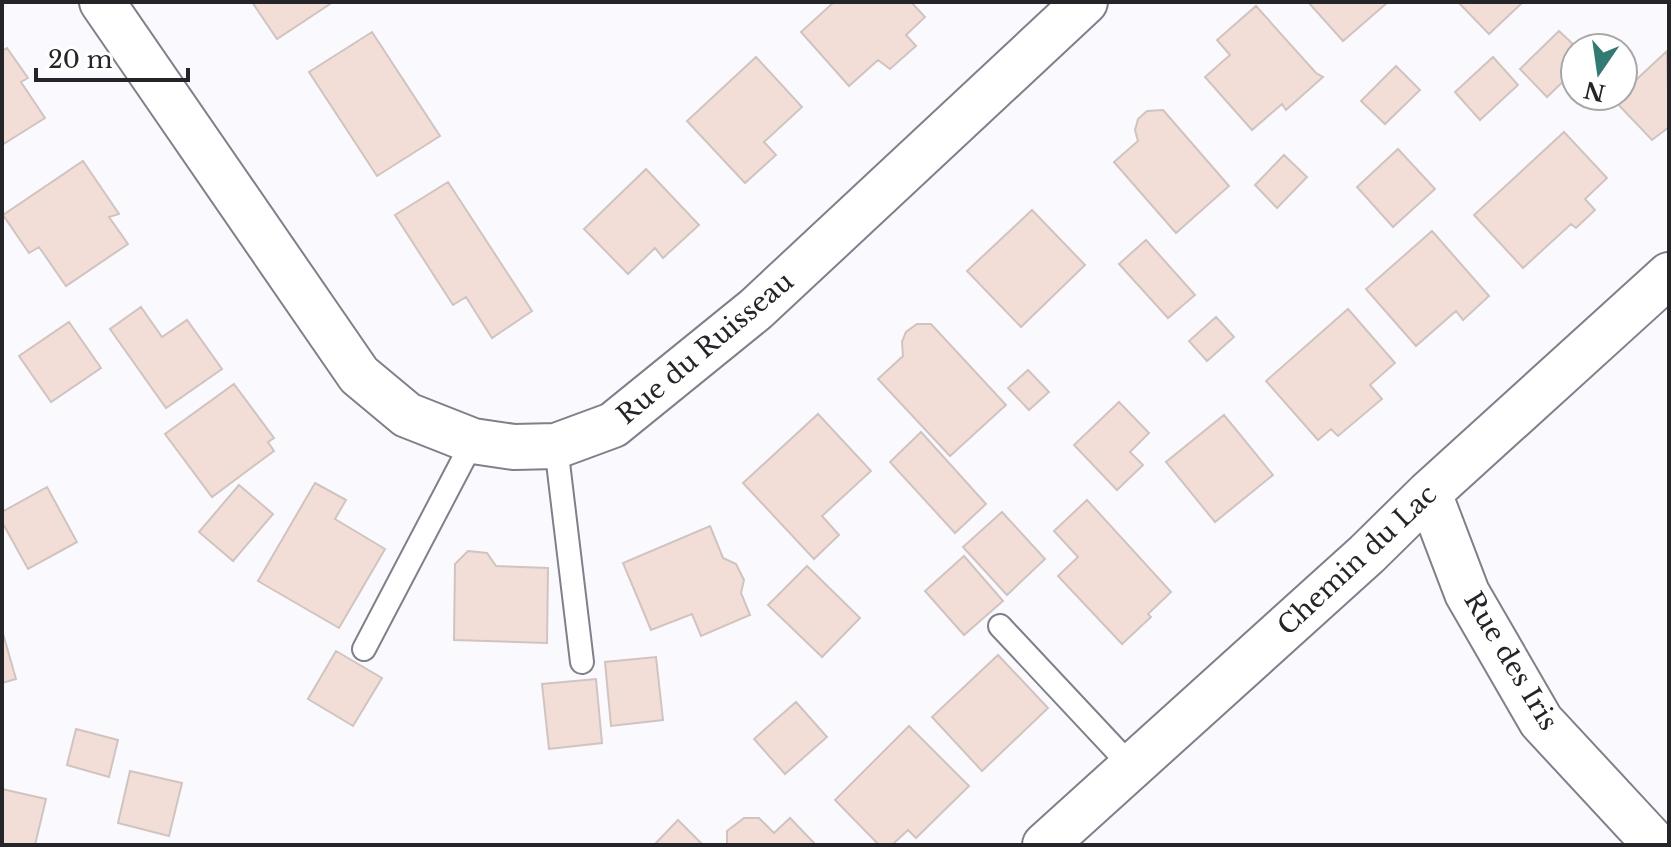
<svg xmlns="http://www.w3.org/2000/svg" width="1671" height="847" viewBox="0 0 1671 847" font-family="'Libre Baskerville',serif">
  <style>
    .building { fill: #f2ded7; stroke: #d1c3bf; stroke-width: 2 }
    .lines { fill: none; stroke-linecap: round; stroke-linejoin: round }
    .service-casing { stroke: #807f8a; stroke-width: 26 }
    .minor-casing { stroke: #807f8a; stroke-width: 48 }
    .service { stroke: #fff; stroke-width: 22 }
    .minor { stroke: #fff; stroke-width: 44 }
    .labels { text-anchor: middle; stroke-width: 8; stroke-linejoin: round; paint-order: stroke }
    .street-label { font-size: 26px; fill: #252529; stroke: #fff }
  </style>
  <rect width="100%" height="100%" fill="#fafafe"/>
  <path class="building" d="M252,2H333L277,39Z
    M834,2H911L925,17L906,35L916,46L890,69L878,60L849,86L801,32Z
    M1308,2H1388L1343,41Z
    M1458,2H1523L1489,34Z
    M1256,6L1316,73L1323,77L1286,110L1282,104L1252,130L1205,77L1230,55L1217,40Z
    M1559,31L1577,48L1575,70L1547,97L1520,69Z
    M372,32L440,136L377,176L309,72Z
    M7,48L28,78L21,82L45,118L2,145V51Z
    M1667,51L1669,127L1652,140L1614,100L1623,96V92Z
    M756,57L802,107L764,142L776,155L745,183L687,121Z
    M1493,57L1518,85L1480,120L1455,92Z
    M1396,66L1420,90L1385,124L1361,101Z
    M1163,110L1229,186L1176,233L1114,162L1138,141L1135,130L1138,119L1147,111Z
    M1564,132L1607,178L1585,199L1595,210L1576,228L1571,224L1523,268L1474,215Z
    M1398,149L1435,189L1393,227L1357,187Z
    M1284,155L1307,177L1277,208L1255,185Z
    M83,161L119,214L109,217L128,244L66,286L39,247L29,253L3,215Z
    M646,169L699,225L663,258L655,248L628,274L584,229Z
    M448,182L532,311L492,338L466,297L453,305L395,215Z
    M1032,210L1085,265L1021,327L967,271Z
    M1432,231L1489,296L1463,320L1456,311L1416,346L1366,289Z
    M1146,240L1195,295L1168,318L1119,264Z
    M141,307L162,337L187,320L222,369L166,408L110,329Z
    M1348,309L1395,363L1370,385L1382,399L1338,436L1331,429L1318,440L1266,381Z
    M1216,317L1234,337L1207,361L1189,341Z
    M69,322L101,368L51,402L19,356Z
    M917,324H931L1006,405L950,456L878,379L903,356L902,342L906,332Z
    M1028,370L1049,392L1029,410L1008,388Z
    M234,384L274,438L268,442L274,451L212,497L165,434Z
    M1119,402L1149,433L1130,452L1143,465L1117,490L1074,445Z
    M818,414L871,471L822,516L839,535L814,559L743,483Z
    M1224,415L1273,475L1215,522L1166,462Z
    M921,432L986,504L955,533L890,462Z
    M315,483L346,500L335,519L385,549L339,628L258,581Z
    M239,485L273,514L233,561L199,532Z
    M47,487L77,542L28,569L2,522V512Z
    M1087,500L1171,592L1148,614L1151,617L1122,644L1058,576L1078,557L1054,531Z
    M1002,512L1045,559L1007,595L963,547Z
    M710,526L723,558L736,564L744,580L741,593L750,615L701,636L692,614L651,630L623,563Z
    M468,551L487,553L496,566L548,568L547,643L454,640L455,564Z
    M964,556L1003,601L964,635L925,591Z
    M807,566L860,618L822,657L768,605Z
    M2,630L16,679L2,683Z
    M336,651L382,678L353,726L308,699Z
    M998,655L1048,708L982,771L932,717Z
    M656,657L663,720L611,726L605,662Z
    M596,679L602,743L549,749L542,684Z
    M796,702L827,737L785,774L754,739Z
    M909,726L969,786L916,838L908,830L892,845H879L835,800Z
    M76,729L118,740L109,777L67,765Z
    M130,771L182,783L169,836L118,823Z
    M2,789L46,799L35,845H2Z
    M744,818H759L774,833L790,818L816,845H727V831Z
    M678,820L703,845H654Z"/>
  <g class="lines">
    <defs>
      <path id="service" d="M556,446L582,662
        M1000,626L1132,767
        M364,649L473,441"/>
      <path id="minor" d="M102,2L359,375L407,415L473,441L514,447L556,446L613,425L756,309L1085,2
        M1429,493L1467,593L1541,721L1656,845
        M1045,845L1367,554L1429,493L1669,275"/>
    </defs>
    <use href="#service" class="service-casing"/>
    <use href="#minor" class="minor-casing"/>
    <use href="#service" class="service"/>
    <use href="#minor" class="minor"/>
  </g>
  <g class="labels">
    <g class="street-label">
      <text transform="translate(705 348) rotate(-40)" y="9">Rue du Ruisseau</text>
      <text transform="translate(1357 560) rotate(-43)" y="9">Chemin du Lac</text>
      <text transform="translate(1511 661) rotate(59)" y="9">Rue des Iris</text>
    </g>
  </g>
  <rect width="1671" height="847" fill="none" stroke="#252529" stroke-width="8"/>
  <g transform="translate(1599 72) rotate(193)"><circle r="38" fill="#ffffff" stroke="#a8a8a9" stroke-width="2"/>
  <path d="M0-6L14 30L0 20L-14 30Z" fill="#337a73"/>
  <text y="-12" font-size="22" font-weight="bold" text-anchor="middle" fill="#252529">N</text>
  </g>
  <path d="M36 68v12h152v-12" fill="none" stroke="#252529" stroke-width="4"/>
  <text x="48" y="68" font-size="24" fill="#252529" stroke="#ffffff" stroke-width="6" paint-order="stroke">20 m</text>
</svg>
